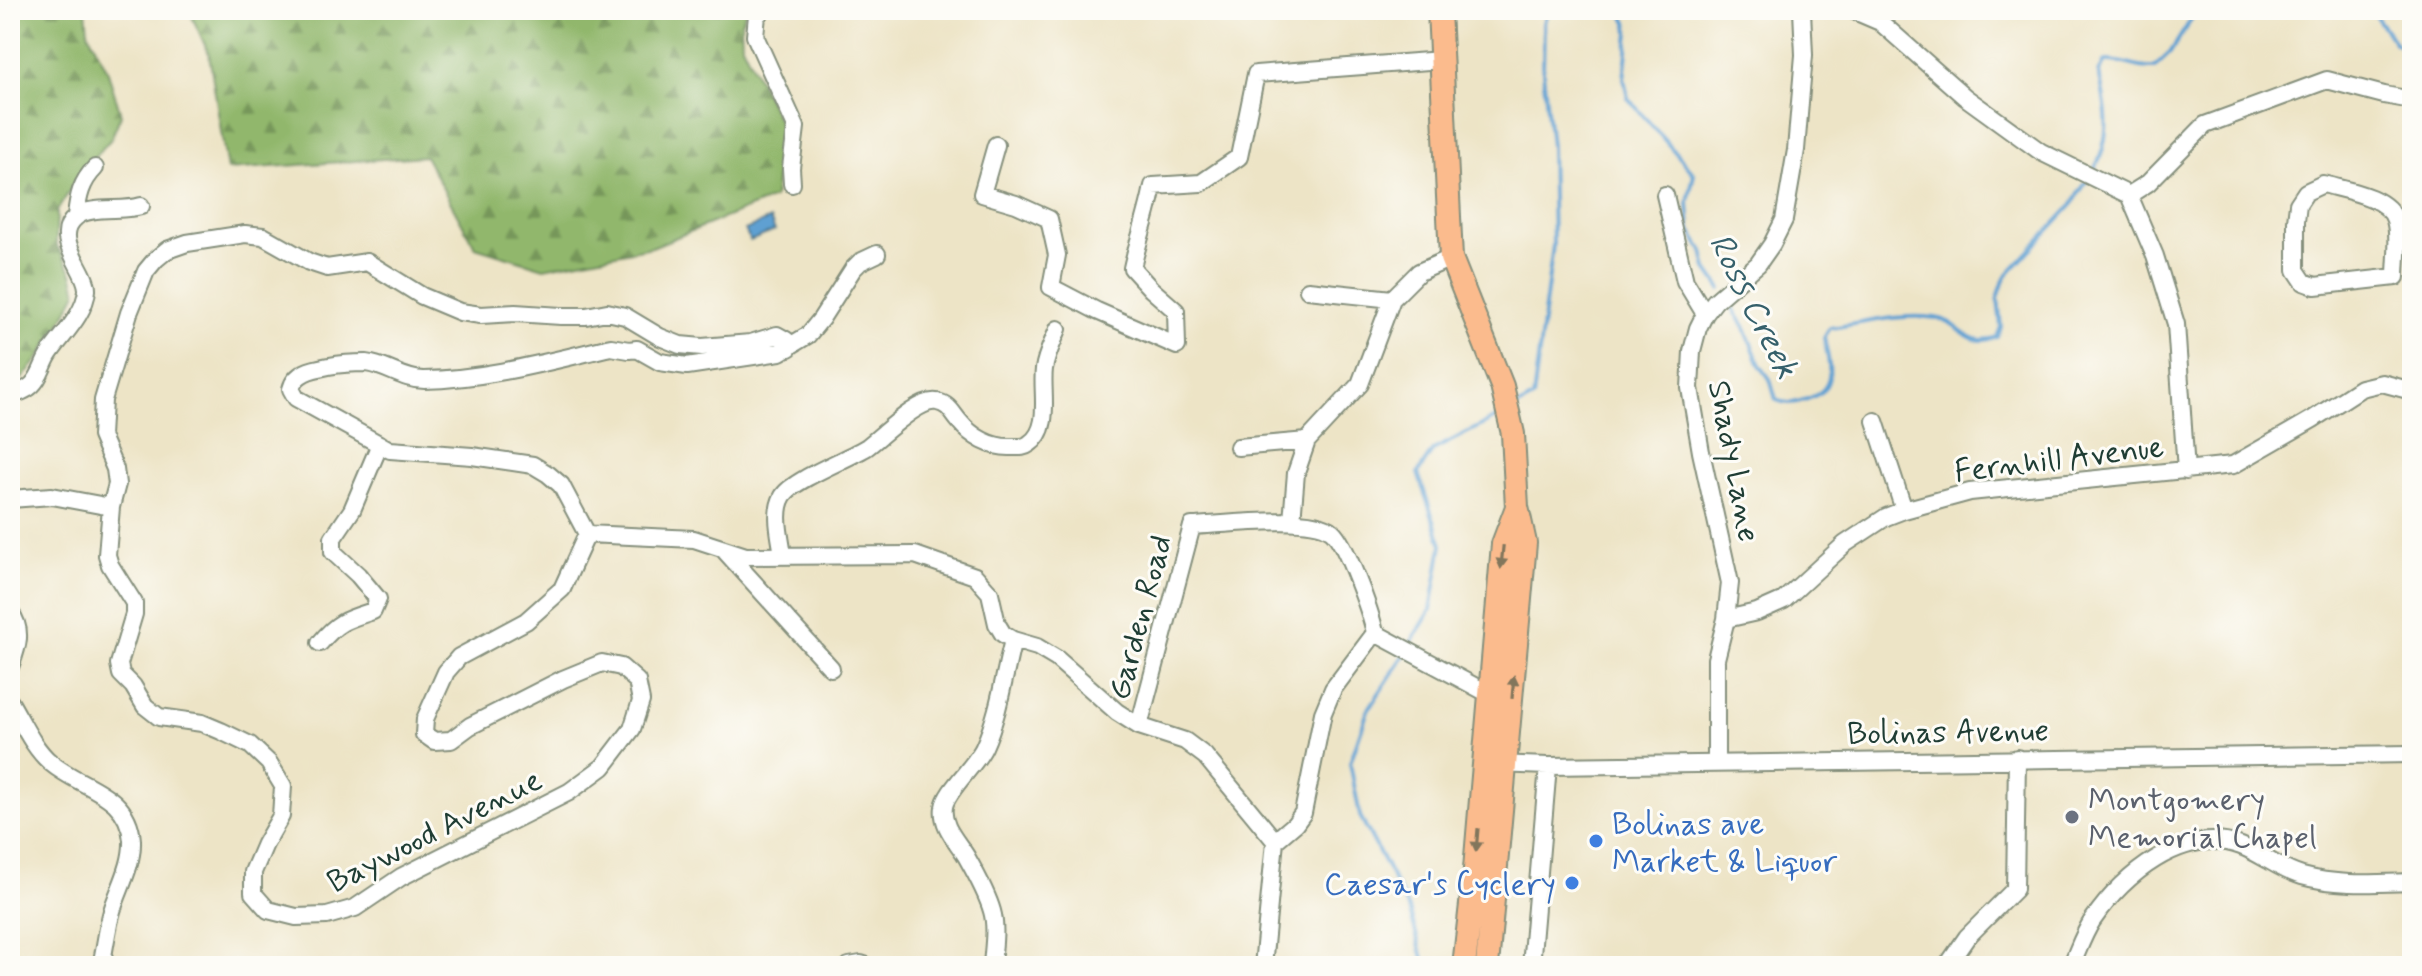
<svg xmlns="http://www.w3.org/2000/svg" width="2422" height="976" viewBox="0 0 2422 976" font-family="Mynerve,sans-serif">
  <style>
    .forest { fill: url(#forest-firs); stroke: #587a50; stroke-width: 2 }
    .water { fill: #5fa0d2; stroke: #3f6e83; stroke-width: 2 }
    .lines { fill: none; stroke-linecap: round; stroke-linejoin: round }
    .stream { stroke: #5fa0d2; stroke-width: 4 }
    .minor-casing { stroke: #86907d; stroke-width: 20 }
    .major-casing { stroke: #86907d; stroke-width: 26 }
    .minor { stroke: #fff; stroke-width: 16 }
    .major { stroke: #fbbb8d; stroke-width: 22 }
    .oneway { fill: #82765c }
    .worship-dot { fill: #6b7280; stroke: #fdfcf7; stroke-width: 3 }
    .shop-dot { fill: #3f7fe0; stroke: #fdfcf7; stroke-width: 3 }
    .labels { text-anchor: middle; stroke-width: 6; stroke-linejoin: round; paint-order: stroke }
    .street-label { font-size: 32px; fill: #1f3d34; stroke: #fdfcf7 }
    .worship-label { font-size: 32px; fill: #5b616d; stroke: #fdfcf7; text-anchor: start }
    .shop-label { font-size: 32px; fill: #366cbe; stroke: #fdfcf7; text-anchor: start }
    .water-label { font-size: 34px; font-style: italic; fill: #35606b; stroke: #fdfcf7 }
  </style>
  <defs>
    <pattern id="forest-firs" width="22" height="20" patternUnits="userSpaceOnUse" patternTransform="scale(2)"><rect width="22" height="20" fill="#91b76c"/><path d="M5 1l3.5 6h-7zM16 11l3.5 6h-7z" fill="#76965a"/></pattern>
  </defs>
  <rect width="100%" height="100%" fill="#fdfcf7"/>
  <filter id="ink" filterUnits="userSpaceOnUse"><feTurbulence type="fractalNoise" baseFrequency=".0125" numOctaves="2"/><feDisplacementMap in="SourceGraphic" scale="16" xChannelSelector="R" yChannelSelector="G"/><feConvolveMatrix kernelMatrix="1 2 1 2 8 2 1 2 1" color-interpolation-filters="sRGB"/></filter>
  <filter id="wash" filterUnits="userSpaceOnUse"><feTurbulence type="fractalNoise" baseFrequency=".006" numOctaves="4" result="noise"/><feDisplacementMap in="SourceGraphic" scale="32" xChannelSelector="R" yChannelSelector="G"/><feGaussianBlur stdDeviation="1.8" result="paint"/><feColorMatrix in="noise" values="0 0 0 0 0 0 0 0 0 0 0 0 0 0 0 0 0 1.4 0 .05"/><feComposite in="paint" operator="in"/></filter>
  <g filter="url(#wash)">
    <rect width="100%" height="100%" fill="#ede4c6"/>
    <path class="forest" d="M10,10H86L88,32L107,69L121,115L111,139L82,171L57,211L56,244L72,273L77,292L59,327L37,361L20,381L10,382Z
      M189,10H747L741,22L742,45L783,130L774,198L652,247L544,268L475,247L425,156L227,170L209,54Z"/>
    <path class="water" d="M770,219L775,231L750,241L745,230Z"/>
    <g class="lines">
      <path class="stream" d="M1620,10L1627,22L1629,32L1624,79L1628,98L1694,174L1688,202L1690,230L1703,251L1707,269L1721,289
        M2371,10L2396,44L2412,51
        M2092,173C2113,139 2107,109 2099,73L2105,61C2126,60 2134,69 2154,68L2170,53L2195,13L2199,10
        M1726,297L1744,326L1760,365L1770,379L1776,400C1788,405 1795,403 1807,399C1839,389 1829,363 1824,338L1830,328C1864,323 1901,313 1936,318C1963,322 1965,349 1997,337L2001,327L1998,298L2005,277L2072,205L2087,180
        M1515,408L1533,398L1553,245L1551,146L1543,72L1544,23L1548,10
        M1409,646L1431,610L1442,545L1418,473L1433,450L1500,416
        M1405,654L1368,710L1350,763L1360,816L1409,909L1423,958L1422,966"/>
    </g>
  </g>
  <g filter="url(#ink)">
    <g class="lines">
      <defs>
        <path id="minor" d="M763,10L757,15L755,36L796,127L791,168L792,184
          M1852,10L1880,22L1965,97L2041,152L2129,195L2155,256L2176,324L2186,471
          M996,145L982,194L1016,204L1049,219L1057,255L1051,287L1097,311L1177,346L1176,311L1151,289L1132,268C1138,240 1148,214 1153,186L1201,183L1239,157L1256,74L1442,60
          M2323,184C2344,190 2388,196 2395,220C2400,236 2396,260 2396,277L2315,286L2304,282L2296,270V221L2298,204L2306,192Z
          M1665,195L1685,281L1705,314
          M2129,195L2148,183L2205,125L2327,80L2384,95L2412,100
          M76,216C78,197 81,182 95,168
          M877,254L860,262L853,269L821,319L808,335L780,352L687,366L660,362L637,349L629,350L611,347C550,361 487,379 424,380C403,380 386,365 366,363C355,363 340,364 329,366C313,369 295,372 291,389L296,398L390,450L472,456L533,465L548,474L561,485L587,534L694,539L746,556L915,555L975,576L990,593L997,624L1003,634L1013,640L1037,647L1057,659L1117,712L1139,726L1185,741L1205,756L1275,841
          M1308,290L1392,299
          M10,395C18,393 26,391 32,385C41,377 43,363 50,353C63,334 85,314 87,290C88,270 50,238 76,217C89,205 123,212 141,206
          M1875,421L1904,510
          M1238,447L1307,441
          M10,499L52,496L111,507
          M1292,521L1296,473L1307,441L1360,384L1392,299L1419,272L1451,258
          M587,534L562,589L526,621L459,657L446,672L425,719L424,734L434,741L451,740L470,726L563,679L602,663L621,667L637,681L641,701L632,729L603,767L569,792L401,877L355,908L327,916L296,917L268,910L253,893V872L265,844L281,816L283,786L269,763L250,745L221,731L202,723L159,717L145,706L133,686L121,674L119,664L134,614V603L110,565L107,555L111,507L117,484L115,469L101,436L103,400L129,313L146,271L156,259L167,250L187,243L245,234L263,236L309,262L327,268L367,262L422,296L460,312L481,315L515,313L561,316H586L607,312L625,316L660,337L680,345L702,347L751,343L777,335L786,340L789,348
          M725,551L831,668
          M783,556C781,538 773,513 783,496C792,480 848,459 867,447C882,436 919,398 937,402C949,404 952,413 959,421C972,437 991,448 1012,447C1018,447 1024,448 1029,444C1052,429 1041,392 1044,369C1046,355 1053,342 1058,329
          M10,612C24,631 17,648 10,667
          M1726,619L1757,612L1784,600L1845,544L1886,517L1904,510L1970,492L2233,465L2313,419L2361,388L2382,383L2412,391
          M1375,633L1489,694
          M320,643C338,621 348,619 373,611L378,599L358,575L333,552V538L352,510L380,444
          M10,702C22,722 33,748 51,763C82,789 128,792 132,840C133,865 119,888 112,911C107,929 105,948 101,966
          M1139,726L1192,526C1221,525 1311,513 1332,531C1346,543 1371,613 1375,633L1333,689L1323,713L1303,813L1295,824L1275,841
          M1716,762V659L1726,619L1730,583L1701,452L1690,388L1692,351L1698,328L1705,314L1715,301L1758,264L1772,244L1784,220L1796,150L1804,55L1802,10
          M1497,764L1548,766L2412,754
          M849,966L861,964L867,966
          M992,966C993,949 997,928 992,911C987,893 975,872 966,856C957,841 941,826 944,807C946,791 976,765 984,747C999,714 1004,675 1013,640
          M1263,966L1275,841
          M1531,966L1548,766
          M1947,966L1967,937L2015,889L2017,758
          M2071,966C2078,951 2083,935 2092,921C2123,876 2182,825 2241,846C2262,854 2280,870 2302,876C2338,886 2375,883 2412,882"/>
        <path id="major" d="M1439,10L1451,258L1502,386L1513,434L1517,507L1525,543L1487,966
          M1464,966L1475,869L1503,544L1517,507"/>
      </defs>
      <use href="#minor" class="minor-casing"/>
      <use href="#major" class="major-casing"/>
      <use href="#minor" class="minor"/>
      <use href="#major" class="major"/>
    </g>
    <defs><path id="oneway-solid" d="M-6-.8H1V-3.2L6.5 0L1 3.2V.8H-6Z" transform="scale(2)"/></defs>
    <g class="oneway">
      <use href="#oneway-solid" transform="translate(1502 557) rotate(96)"/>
      <use href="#oneway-solid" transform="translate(1513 687) rotate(-85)"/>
      <use href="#oneway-solid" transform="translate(1477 840) rotate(95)"/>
    </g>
  </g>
  <circle class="worship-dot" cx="2072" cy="817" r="8"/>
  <g class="shop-dot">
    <circle cx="1596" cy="841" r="8"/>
    <circle cx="1572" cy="883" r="8"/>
  </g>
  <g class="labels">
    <g class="street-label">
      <text transform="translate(2059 458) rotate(-7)" y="11">Fernhill Avenue</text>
      <text transform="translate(1735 461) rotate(79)" y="11">Shady Lane</text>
      <text transform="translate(1139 617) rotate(-75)" y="11">Garden Road</text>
      <text transform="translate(1948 731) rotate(-1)" y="11">Bolinas Avenue</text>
      <text transform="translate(434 830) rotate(-27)" y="11">Baywood Avenue</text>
    </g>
    <g class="worship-label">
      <text x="2088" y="810">Montgomery<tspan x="2088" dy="37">Memorial Chapel</tspan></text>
    </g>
    <g class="shop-label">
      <text x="1612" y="834">Bolinas ave<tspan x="1612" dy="37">Market &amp; Liquor</tspan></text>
      <text x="1556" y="894" text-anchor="end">Caesar's Cyclery</text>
    </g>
    <g class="water-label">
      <text transform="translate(1755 305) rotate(63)" y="12">Ross Creek</text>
    </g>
  </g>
  <rect width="2422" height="976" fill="none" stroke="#fdfcf7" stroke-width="40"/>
</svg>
